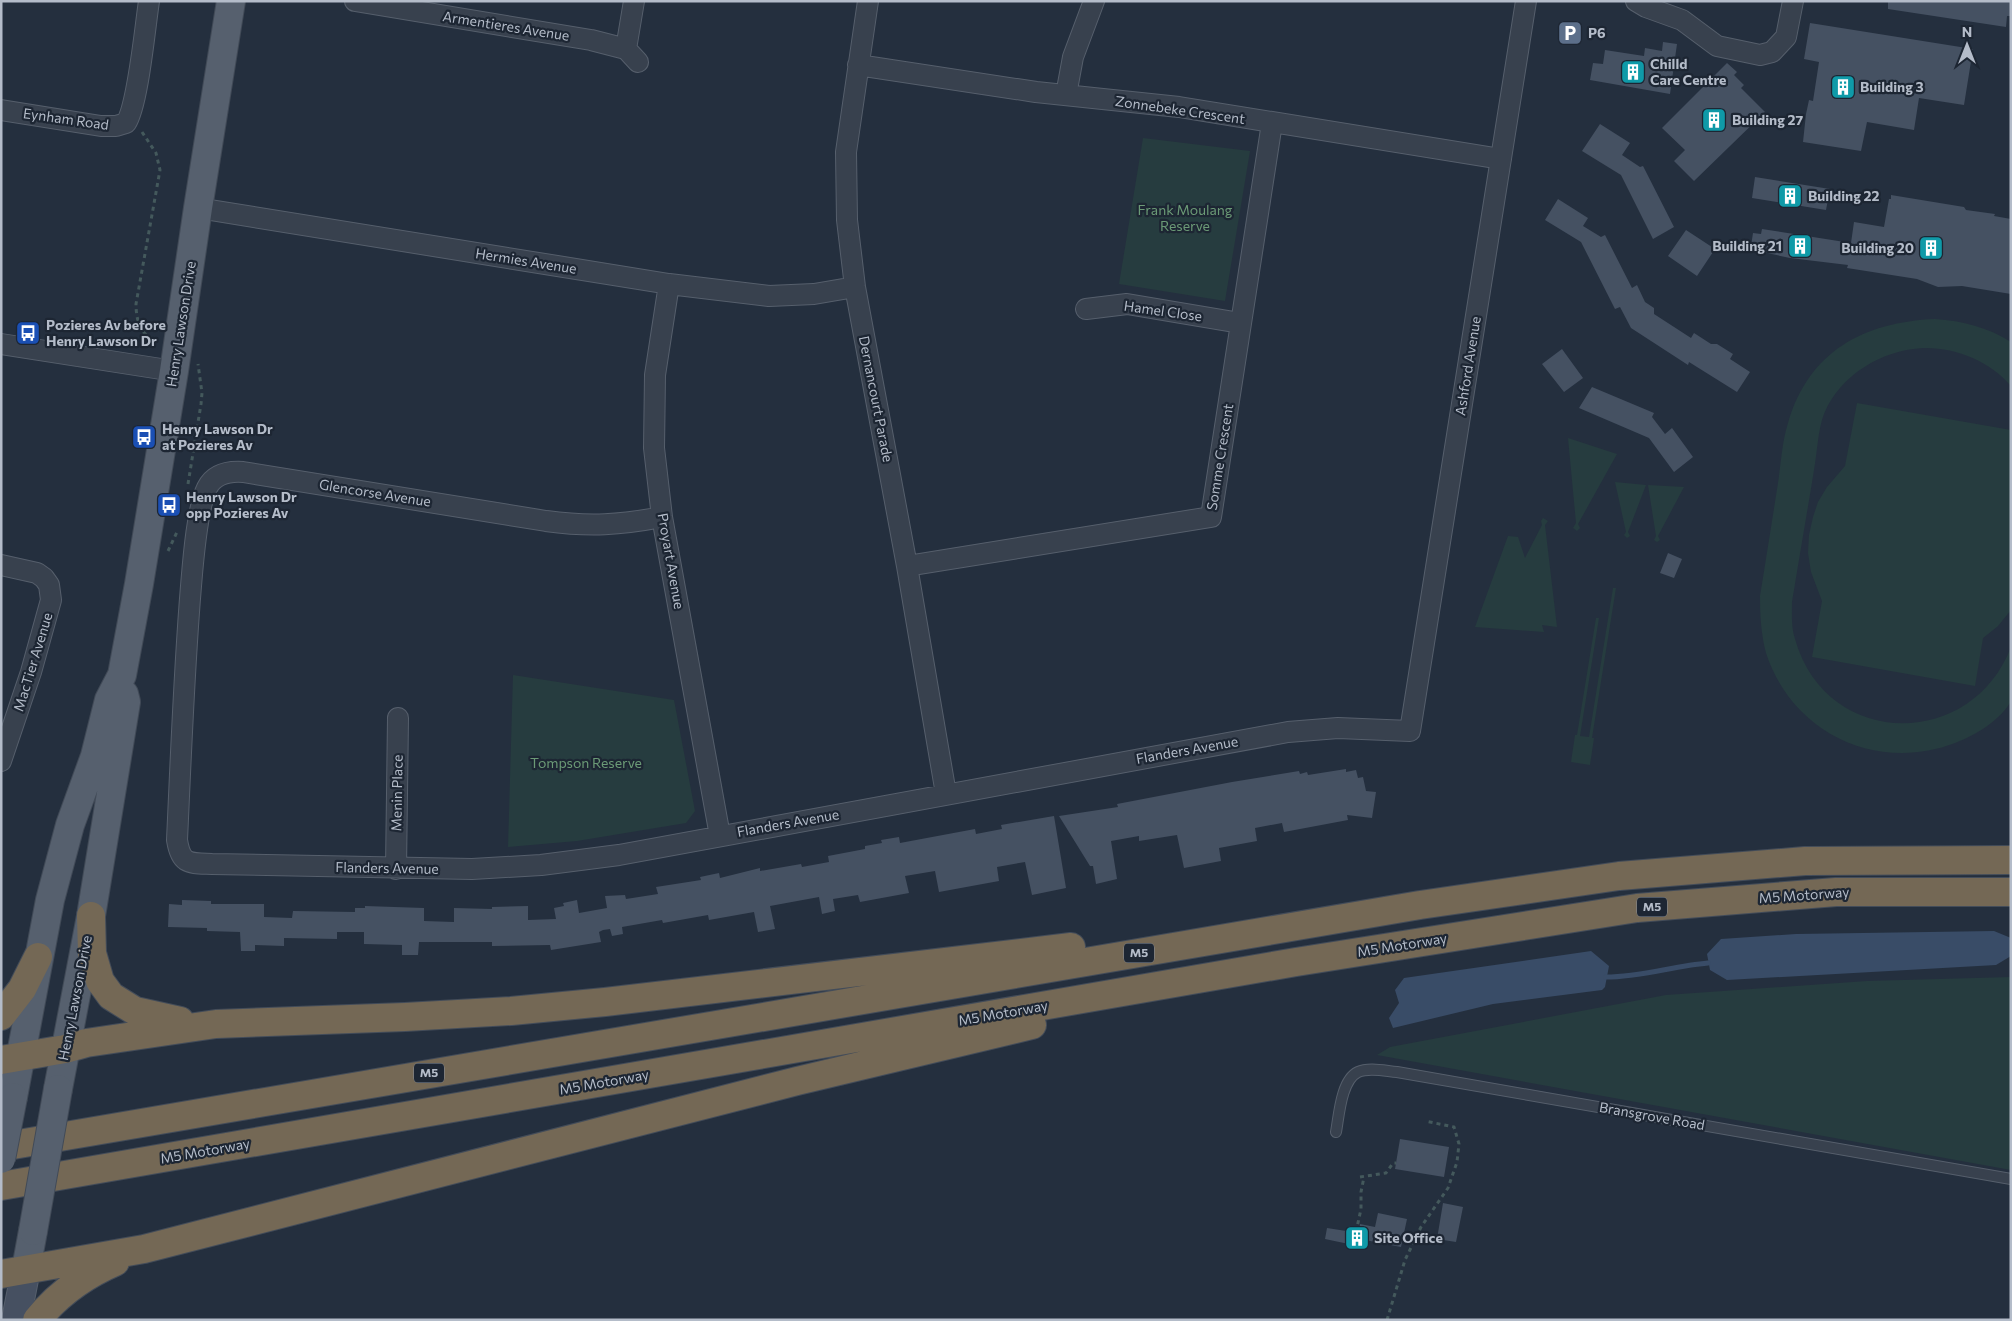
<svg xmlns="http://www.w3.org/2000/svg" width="2012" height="1321" viewBox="0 0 2012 1321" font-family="Commissioner,sans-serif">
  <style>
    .green { fill: #263c3f }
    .water { fill: #394c67 }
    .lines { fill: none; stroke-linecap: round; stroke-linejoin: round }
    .stream { stroke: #394c67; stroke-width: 5 }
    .building { fill: #455162 }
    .service-casing { stroke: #565f6c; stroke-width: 12 }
    .minor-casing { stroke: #565f6c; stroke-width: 22 }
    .secondary-casing { stroke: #565f6c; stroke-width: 30 }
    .primary-casing { stroke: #414a57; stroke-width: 30 }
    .motorway-casing { stroke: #434c59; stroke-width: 30 }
    .path { stroke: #44595c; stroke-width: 3; stroke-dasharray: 4 4; stroke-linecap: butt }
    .service { stroke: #38414e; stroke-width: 10 }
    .minor { stroke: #38414e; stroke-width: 20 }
    .secondary { stroke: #465061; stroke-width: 28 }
    .primary { stroke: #56606e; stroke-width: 28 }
    .motorway { stroke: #746855; stroke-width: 28 }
    .primary-bridge-casing { stroke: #414a57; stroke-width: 30; stroke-linecap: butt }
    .primary-bridge { stroke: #56606e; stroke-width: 28 }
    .labels { text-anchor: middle; stroke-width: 4.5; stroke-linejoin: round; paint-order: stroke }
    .shield { fill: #1d2633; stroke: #878f9c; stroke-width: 1 }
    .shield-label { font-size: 12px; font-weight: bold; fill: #b4bcc9 }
    .street-label { font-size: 14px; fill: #b4bcc9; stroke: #1d2633 }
    .poi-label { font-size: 14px; font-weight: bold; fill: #b4bcc9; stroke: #1d2633; text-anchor: start }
    .park-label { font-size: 14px; fill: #6b9a76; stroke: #1d2633 }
  </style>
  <rect width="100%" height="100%" fill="#242f3e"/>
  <path class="green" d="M1143,138L1250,151L1225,301L1119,284Z
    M1935,319C1963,321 1987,327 2011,342V386C1990,361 1955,347 1923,348C1882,350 1840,375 1824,414C1818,429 1817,454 1814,470C1807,514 1799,558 1792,602C1792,614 1791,627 1795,639C1826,749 1971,751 2011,647C2011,657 2012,697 2010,703C1999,721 1974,736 1955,743C1877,773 1792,733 1766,653C1761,634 1760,615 1760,596C1766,559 1772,521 1778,483C1781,463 1782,442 1788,423C1809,351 1864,322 1935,319Z
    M1857,403L2011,430V610L1998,626L1983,638L1975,686L1812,657L1822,601L1811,572L1808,553L1809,535L1813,517L1818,502L1827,487L1845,466Z
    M1568,438L1617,454L1578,524L1580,528L1577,531L1573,528L1576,523Z
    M1615,482L1646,485L1628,532L1630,536L1627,538L1624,535L1626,532Z
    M1648,485L1684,487L1658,536L1660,540L1657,542L1654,540L1656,536Z
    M1543,518L1548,521L1545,525L1557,627L1542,625L1544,632L1475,627L1508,536L1518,537L1525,558L1542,525L1541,521Z
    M1613,588H1616L1592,738H1594L1590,765L1571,762L1575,735H1577L1596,618H1599L1580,736L1589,737Z
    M513,675L674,700L695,811L686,823L577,841L508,847Z
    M2011,977V1170L1377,1055L1390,1047L1666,995L1867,981Z"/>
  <path class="water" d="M1994,931L2011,938V956L1996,965L1727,980L1710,970L1707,954L1721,939L1796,934Z
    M1591,951L1609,966L1605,987L1602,990L1493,1004L1393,1028L1389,1018L1399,1003L1395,990L1404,978Z"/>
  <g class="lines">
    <path class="stream" d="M1606,977C1641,977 1673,966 1708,963"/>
  </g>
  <path class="building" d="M1888,1H2011V16H2007L2006,27L1888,9Z
    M1810,23L1973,49L1964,105L1919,98L1914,130L1867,122L1861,151L1803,142L1806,114L1809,100L1813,101L1819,62L1804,59Z
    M1663,42L1677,44L1670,94L1590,80L1593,63L1603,64L1605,50L1644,56L1645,48L1662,51Z
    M1727,63L1737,72L1734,75L1744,85L1741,88L1765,112L1694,181L1674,161L1685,150L1662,128Z
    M1600,124L1630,143L1622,155L1640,167L1643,166L1674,227L1653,239L1621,175L1582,151Z
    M1755,177L1830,189L1826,210L1752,198Z
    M1891,195L1964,207L1966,210L1995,214L1994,216L2011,219V294L1962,286L1938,287L1917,279L1847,268L1848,265L1790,258L1758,251L1759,247L1751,246L1753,233L1761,234L1762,229L1851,243L1854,222L1884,227L1889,199H1891Z
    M1558,199L1588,218L1583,226L1601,237L1605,235L1632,288L1637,285L1645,302L1654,308V314L1691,338L1694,333L1711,344H1717L1733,354L1730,359L1750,372L1737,392L1689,362L1688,365L1631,328L1620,307L1615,309L1581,242L1545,220Z
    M1686,230L1715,249L1697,276L1668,256Z
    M1562,349L1583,378L1564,392L1542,364Z
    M1592,387L1654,413L1652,417L1665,434L1672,428L1693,457L1674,472L1649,438L1579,408Z
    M1668,553L1682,559L1674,578L1660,573Z
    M1346,769V772L1356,770L1358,778L1363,777L1366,791L1376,792L1372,818L1347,815L1348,820L1284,832L1282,823L1255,828L1257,841L1219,848L1221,861L1184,868L1177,835L1139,841V836L1111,841L1117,879L1096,884L1093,866H1090L1059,816L1118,807L1117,804L1232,782L1299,771L1300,774L1307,772L1308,775Z
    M1054,816L1066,888L1032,895L1025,862L997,867L999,881L939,892L935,871L905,876L909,893L860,902L858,895L833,899L835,911L822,914L819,897L770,906L775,929L758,932L754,912L709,920L708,915L663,923L662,920L622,927L623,934L612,936L610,929L603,930L599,932L601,942L551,950L550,945L492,946V942H419L418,955H402V945L364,944V932H337V939L284,938V946L255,945V951H241L240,932L207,931V928L168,927L169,904L182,905V900L211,901V904H264V917L292,918L293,911L355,912V908H365V906L424,908V921L454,922V908L492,909V907L528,906V920L556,919L554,908L564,906L563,903L577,900L579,913L607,908L605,896L625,895L626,899L658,894L656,887L701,880L700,877L719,873L720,878L760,868V871L801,864L802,867L829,862L828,856L865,849V846L882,843L881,840L899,837L900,843L975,829L976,834L1002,829L1001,825Z
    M1400,1139L1449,1147L1444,1177L1395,1169Z
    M1443,1203L1463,1207L1456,1242L1437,1239Z
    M1378,1213L1407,1219L1401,1247L1365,1240L1363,1247L1325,1239L1327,1228L1359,1233L1360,1224L1375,1227Z"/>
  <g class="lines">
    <defs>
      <path id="service" d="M1336,1132C1339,1116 1341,1080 1358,1072C1369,1067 1385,1071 1397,1072L2011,1179"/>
      <path id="minor" d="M355,1L591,40L626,49L638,62
        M868,1L846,152L847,220L855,287L907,566L946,794
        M1636,1L1646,7L1682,20L1717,46L1760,55L1772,52L1786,37L1793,1
        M626,49L634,1
        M858,65L1036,92L1179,107L1501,159
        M1066,95L1073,57L1094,1
        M1,110L101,126H116L126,123C138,105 145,27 149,1
        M198,208L669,284L769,296L814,294L855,287
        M669,284L655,375L654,448L662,517L720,836
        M1086,309L1127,304L1240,323
        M1,344L174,371
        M662,517C620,525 590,527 546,521L243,472C228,471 214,474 207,488C197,508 193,562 191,586C184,670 181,755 177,840C181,865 189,863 212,864L472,869L541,865L619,855L1288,732L1338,728L1410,731L1526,1
        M1,565L37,573L44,578L49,585L51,600L31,672L1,761
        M907,566L1211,517L1272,123
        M396,869L398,718"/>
      <path id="secondary" d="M16,1320L26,1269"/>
      <path id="primary" d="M58,1089L91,916L126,702L124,694
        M13,1097L50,900L70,825L95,756L109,700L122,675L139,584L174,371L198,208L231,1
        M26,1269L33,1231"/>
      <path id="motorway" d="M91,916L92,953L100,981L111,996L135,1011L180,1021
        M1,1016L22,989L38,957
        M1,1060L65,1049L86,1043L216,1024L405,1017L511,1011L605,1002L1071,947
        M1,1147L1420,905L1619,876L1805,861L2011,860
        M1,1186L1296,962L1637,908L1836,892H2011
        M1,1274L144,1249L797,1081L1032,1025
        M37,1320C58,1294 85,1275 115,1262"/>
    </defs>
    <use href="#service" class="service-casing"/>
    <use href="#minor" class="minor-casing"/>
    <use href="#secondary" class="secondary-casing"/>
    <use href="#primary" class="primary-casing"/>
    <use href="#motorway" class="motorway-casing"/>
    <path class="path" d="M142,132L156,153L160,170L136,304C136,319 140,337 157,340
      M188,484L201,404L202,393L198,364
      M168,551L177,532
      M1360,1177L1386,1173L1393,1163H1396
      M1356,1232L1361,1209V1192L1364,1177
      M1387,1320L1405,1260L1421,1227L1448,1188L1457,1162L1459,1144L1454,1127L1425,1121"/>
    <use href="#service" class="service"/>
    <use href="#minor" class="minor"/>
    <use href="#secondary" class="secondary"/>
    <use href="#primary" class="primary"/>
    <use href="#motorway" class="motorway"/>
    <defs>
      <path id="primary-bridge" d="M1,1159L13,1097
        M33,1231L58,1089"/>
    </defs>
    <use href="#primary-bridge" class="primary-bridge-casing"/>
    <use href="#primary-bridge" class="primary-bridge"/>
  </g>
  <defs>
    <symbol id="parking-square" viewBox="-11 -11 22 22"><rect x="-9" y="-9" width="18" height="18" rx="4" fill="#5c6f8a" stroke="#1d2633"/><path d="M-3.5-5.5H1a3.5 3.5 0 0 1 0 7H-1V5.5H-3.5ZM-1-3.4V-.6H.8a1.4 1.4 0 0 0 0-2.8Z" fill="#fff"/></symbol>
    <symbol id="building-square" viewBox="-11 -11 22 22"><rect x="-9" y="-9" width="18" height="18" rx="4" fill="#0f9aa8" stroke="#1d2633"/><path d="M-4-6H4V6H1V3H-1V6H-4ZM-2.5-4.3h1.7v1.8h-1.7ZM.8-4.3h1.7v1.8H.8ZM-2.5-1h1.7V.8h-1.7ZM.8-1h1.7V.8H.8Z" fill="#fff"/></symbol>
    <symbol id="bus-square" viewBox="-11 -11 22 22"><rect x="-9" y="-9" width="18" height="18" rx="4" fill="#1a4fb4" stroke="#1d2633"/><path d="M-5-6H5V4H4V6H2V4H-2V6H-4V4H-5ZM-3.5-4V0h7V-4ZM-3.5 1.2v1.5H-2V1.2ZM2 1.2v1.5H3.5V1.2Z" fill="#fff"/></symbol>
  </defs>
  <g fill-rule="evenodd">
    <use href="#parking-square" x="1556" y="19" width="28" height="28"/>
    <use href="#building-square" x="1619" y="58" width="28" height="28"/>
    <use href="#building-square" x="1829" y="73" width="28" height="28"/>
    <use href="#building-square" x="1700" y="106" width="28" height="28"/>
    <use href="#building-square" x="1776" y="182" width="28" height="28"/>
    <use href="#building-square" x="1786" y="232" width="28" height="28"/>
    <use href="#building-square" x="1917" y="234" width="28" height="28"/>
    <use href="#bus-square" x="14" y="319" width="28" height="28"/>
    <use href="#bus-square" x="130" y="423" width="28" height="28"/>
    <use href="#bus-square" x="155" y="491" width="28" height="28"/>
    <use href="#building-square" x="1343" y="1224" width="28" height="28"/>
  </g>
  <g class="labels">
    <g class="shield">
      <rect x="1637" y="897.5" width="30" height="19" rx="4"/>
      <rect x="1124" y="943.5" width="30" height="19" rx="4"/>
      <rect x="414" y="1063.5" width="30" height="19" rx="4"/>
    </g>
    <g class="shield-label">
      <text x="1652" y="911">M5</text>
      <text x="1139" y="957">M5</text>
      <text x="429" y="1077">M5</text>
    </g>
    <g class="street-label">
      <text transform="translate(506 26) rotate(9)" y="5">Armentieres Avenue</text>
      <text transform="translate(1180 110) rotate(8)" y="5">Zonnebeke Crescent</text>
      <text transform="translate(66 119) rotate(8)" y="5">Eynham Road</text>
      <text transform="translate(526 261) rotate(9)" y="5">Hermies Avenue</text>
      <text transform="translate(1163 311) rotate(8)" y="5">Hamel Close</text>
      <text transform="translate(181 324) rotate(-81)" y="5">Henry Lawson Drive</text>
      <text transform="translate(1468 366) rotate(-81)" y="5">Ashford Avenue</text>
      <text transform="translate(876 399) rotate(79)" y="5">Dernancourt Parade</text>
      <text transform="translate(1220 457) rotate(-81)" y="5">Somme Crescent</text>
      <text transform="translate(375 493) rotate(9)" y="5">Glencorse Avenue</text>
      <text transform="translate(671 561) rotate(80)" y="5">Proyart Avenue</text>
      <text transform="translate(33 662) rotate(-73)" y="5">MacTier Avenue</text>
      <text transform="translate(1187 750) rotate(-10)" y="5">Flanders Avenue</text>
      <text transform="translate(397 793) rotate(-89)" y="5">Menin Place</text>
      <text transform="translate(788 823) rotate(-10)" y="5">Flanders Avenue</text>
      <text transform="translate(387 868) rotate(1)" y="5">Flanders Avenue</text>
      <text transform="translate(1804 895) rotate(-4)" y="5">M5 Motorway</text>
      <text transform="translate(1402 945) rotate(-9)" y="5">M5 Motorway</text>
      <text transform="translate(75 998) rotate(-79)" y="5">Henry Lawson Drive</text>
      <text transform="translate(1003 1013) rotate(-10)" y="5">M5 Motorway</text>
      <text transform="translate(604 1082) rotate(-10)" y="5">M5 Motorway</text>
      <text transform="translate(1652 1116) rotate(10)" y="5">Bransgrove Road</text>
      <text transform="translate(205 1151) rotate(-10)" y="5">M5 Motorway</text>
    </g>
    <g class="poi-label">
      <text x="1588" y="38">P6</text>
      <text x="1650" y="69">Chilld<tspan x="1650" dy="16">Care Centre</tspan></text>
      <text x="1860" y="92">Building 3</text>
      <text x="1732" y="125">Building 27</text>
      <text x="1808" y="201">Building 22</text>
      <text x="1782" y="251" text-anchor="end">Building 21</text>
      <text x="1914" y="253" text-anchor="end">Building 20</text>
      <text x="46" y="330">Pozieres Av before<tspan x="46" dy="16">Henry Lawson Dr</tspan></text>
      <text x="162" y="434">Henry Lawson Dr<tspan x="162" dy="16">at Pozieres Av</tspan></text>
      <text x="186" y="502">Henry Lawson Dr<tspan x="186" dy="16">opp Pozieres Av</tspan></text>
      <text x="1374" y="1243">Site Office</text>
    </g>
    <g class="park-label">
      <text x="1185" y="215">Frank Moulang<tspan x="1185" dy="16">Reserve</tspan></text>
      <text x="586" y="768">Tompson Reserve</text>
    </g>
  </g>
  <rect width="2012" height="1321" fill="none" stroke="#b4bcc9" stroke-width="5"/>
  <g transform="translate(1967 45)" stroke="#1d2633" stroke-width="4" paint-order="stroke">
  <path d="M0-4L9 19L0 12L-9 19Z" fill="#b4bcc9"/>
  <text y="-8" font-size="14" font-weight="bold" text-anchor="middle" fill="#b4bcc9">N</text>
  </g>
</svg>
